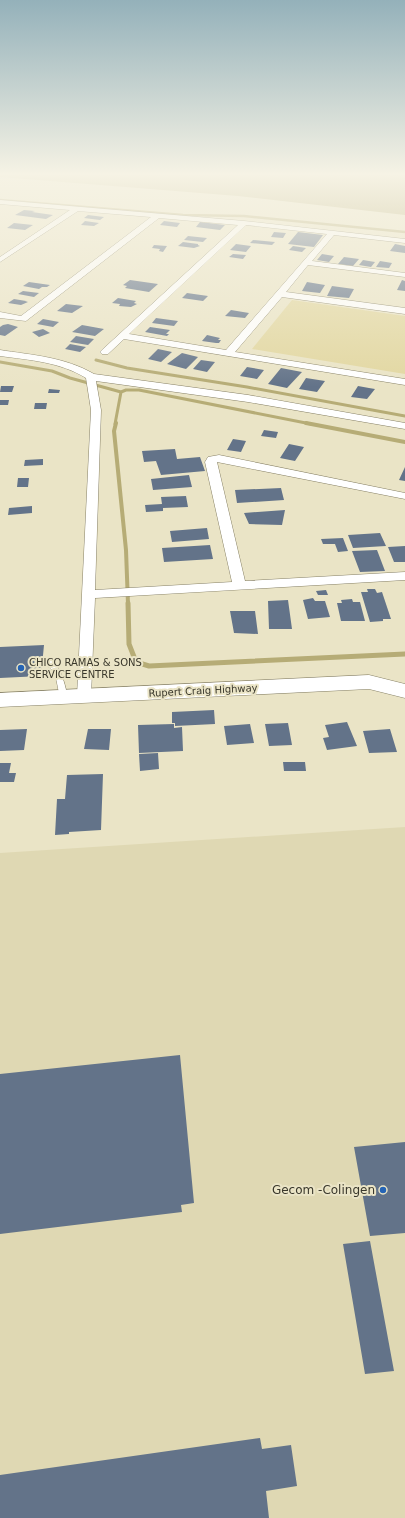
<svg xmlns="http://www.w3.org/2000/svg" width="405" height="1518" viewBox="0 0 405 1518" font-family="'DejaVu Sans',sans-serif">
  <style>
    .built { fill: #dfd8b3 }
    .green { fill: #e2d7a1 }
    .water { fill: #b6ac76 }
    .lines { fill: none; stroke-linecap: round; stroke-linejoin: round }
    .stream-far3 { stroke: #b6ac76; stroke-width: 2.5 }
    .stream-far2 { stroke: #b6ac76; stroke-width: 3 }
    .stream-far1 { stroke: #b6ac76; stroke-width: 4 }
    .stream { stroke: #b6ac76; stroke-width: 5 }
    .building { fill: #637389 }
    .service-casing { stroke: #878166; stroke-width: 1 }
    .minor-casing { stroke: #878166; stroke-width: 1 }
    .primary-casing { stroke: #878166; stroke-width: 1 }
    .service { fill: #fff; fill-rule: evenodd }
    .minor { fill: #fff; fill-rule: evenodd }
    .primary { fill: #fff; fill-rule: evenodd }
    .poi-dot { fill: #2564b5; stroke: #eae4c6; stroke-width: 1.5 }
    .labels { text-anchor: middle; stroke-width: 4; stroke-linejoin: round; paint-order: stroke }
    .poi-label { font-size: 10px; fill: #39372b; stroke: #eae4c6; text-anchor: start }
    .street-label { font-size: 10px; fill: #39372b; stroke: #eae4c6 }
    .near-poi-label { font-size: 12px; fill: #39372b; stroke: #eae4c6; text-anchor: end }
  </style>
  <rect width="100%" height="100%" fill="#eae4c6"/>
  <path class="built" d="M405,827V1518H0V853Z"/>
  <path class="green" d="M292,300L405,316V374L252,349Z"/>
  <path class="water" d="M0,175H405V215L238,196L0,177Z"/>
  <g class="lines">
    <path class="stream-far3" d="M0,200L183,215L244,216L405,232"/>
    <path class="stream-far2" d="M96,360L127,368L247,387L405,416
      M0,362L52,371L70,378L121,392
      M115,424L121,392L126,390H139L311,424"/>
    <path class="stream-far1" d="M116,423L114,431L126,550L128,604
      M306,423L405,442"/>
    <path class="stream" d="M128,603L129,644L136,662L149,666L405,654"/>
  </g>
  <path class="building" d="M24,210L35,211L32,212L53,215L46,219L15,215Z
    M88,215L104,217L100,220L84,218Z
    M85,221L99,223L94,226L81,225Z
    M164,221L180,223L177,227L160,225Z
    M200,222L225,225L220,230L196,227Z
    M14,223L33,225L25,230L7,228Z
    M274,232L286,233L283,238L271,237Z
    M298,232L323,235L314,247L288,244Z
    M188,236L207,238L203,242L184,240Z
    M253,240L275,242L272,245L250,243Z
    M183,242L198,244V245L200,246L194,248L178,246Z
    M236,244L251,246L246,252L230,250Z
    M395,244L405,246V253L390,251Z
    M154,245L167,246L163,252L159,251L160,249L152,248Z
    M293,246L306,248L302,252L289,250Z
    M233,254L246,255L243,259L229,257Z
    M322,254L334,256L329,262L317,260Z
    M344,257L359,259L353,266L338,264Z
    M363,260L375,262L371,267L359,265Z
    M380,261L392,263L389,268L376,267Z
    M130,280L158,284L149,292L125,288L127,286L123,285Z
    M402,280L405,281V291L397,290Z
    M29,282L50,285L47,287H42L39,289L23,286Z
    M307,282L325,285L320,293L302,291Z
    M332,286L354,289L349,298L327,296Z
    M23,291L39,293L34,297L18,294Z
    M187,293L208,296L203,301L182,298Z
    M118,298L136,301L134,303L137,304L131,307L119,306L120,304L112,303Z
    M14,299L26,301H25L28,302L21,305L8,303Z
    M66,304L83,306L72,313L57,311Z
    M231,310L249,313L245,318L225,316Z
    M156,318L178,321L174,326L152,323Z
    M43,319L59,322L53,327L37,324Z
    M8,324L18,327L5,336L0,335V327L3,325Z
    M82,325L104,329L95,336L72,332Z
    M150,327L170,330L166,334H169L167,336L145,332Z
    M43,329L50,333L39,337L32,332Z
    M207,335L220,338L218,340H221L219,343H216L202,341Z
    M76,336L94,339L88,345L70,342Z
    M70,344L86,347L80,352L65,349Z
    M158,349L172,352L161,362L148,359Z
    M182,353L198,357L186,369L167,364Z
    M201,360L215,362L207,372L193,369Z
    M247,367L264,370L257,379L240,376Z
    M281,368L302,372L287,388L268,384Z
    M306,378L325,381L317,392L299,389Z
    M1,386H14L12,392H0Z
    M358,386L369,388L375,389L367,399L351,397Z
    M49,389L60,390L59,393H48Z
    M0,400H9L8,405H0Z
    M35,403H47L46,409H34Z
    M264,430L278,432L276,438L261,436Z
    M233,439L246,441L241,452L227,450Z
    M289,444L304,447L295,461L280,458Z
    M175,449L177,459L200,457L205,471L161,475L156,461L144,462L142,451Z
    M43,459V465L24,466L25,460Z
    M405,467V481L399,480Z
    M189,475L192,487L153,490L151,479Z
    M18,478H29L28,487H17Z
    M281,488L284,500L237,503L235,490Z
    M186,496L188,507L163,508V511L146,512L145,505L162,504L161,497Z
    M32,506V513L8,515L9,508Z
    M285,510L282,525L249,524L244,513Z
    M207,528L209,539L172,542L170,531Z
    M380,533L386,546L353,548L348,535Z
    M343,538L348,551L338,552L335,544H323L321,539Z
    M210,545L213,559L164,562L162,548Z
    M405,546V562H394L388,547Z
    M377,550L385,571L360,572L352,551Z
    M367,589H375L377,593L382,592L391,619H383V621L370,622L361,592H368Z
    M326,590L328,595H318L316,591Z
    M313,598L315,601H325L330,617L308,619L303,600Z
    M352,599L353,602H360L365,621H341L337,603H342L341,600Z
    M288,600L292,629H269L268,601Z
    M230,611H255L258,634L234,633Z
    M44,645L41,676L0,678V647Z
    M214,710L215,724L175,726V723H172V712Z
    M347,722L357,746L327,750L323,738L329,737L325,725Z
    M288,723L292,745L269,746L265,724Z
    M174,724V728L182,727L183,751L139,753L138,725Z
    M250,724L254,743L227,745L224,726Z
    M27,729L24,750L0,751V730Z
    M88,729H111L109,750L84,749Z
    M390,729L397,752L369,753L363,731Z
    M158,753L159,769L140,771L139,754Z
    M283,762H305L306,771H284Z
    M0,763H11L9,773H16L14,782H0Z
    M103,774L101,830L69,832V834L55,835L57,799H65L67,775Z
    M180,1055L194,1203L181,1205L182,1212L0,1234V1074Z
    M405,1142V1233L370,1236L354,1147Z
    M370,1241L394,1371L365,1374L343,1244Z
    M260,1438L262,1449L291,1445L297,1486L266,1491L269,1518H0V1475Z"/>
  <g class="lines">
    <defs>
      <path id="service" d="M39,658C60,655 64,683 68,697L67,699H61C57,690 58,678 52,670C48,665 42,664 38,660Z"/>
      <path id="minor" d="M0,200L244,221L405,239V243L334,235L312,261L405,273V277L308,265L286,292L405,308V314L282,297L235,352L405,379V385L124,339L108,354H102L100,352L102,350L238,225L159,218L26,321L0,318V312L21,316L151,217L78,211L0,262V257L70,210L0,204ZM246,225L327,234L226,350L129,334Z
        M0,350C32,355 65,357 94,374L248,395L405,423V429L248,402L96,381L101,410L95,590L232,582L205,462L208,457L219,455L405,493V499L217,462L245,581L405,572V580L95,598L91,696L89,700L84,701L79,700L77,696L91,410L86,378C60,362 30,360 0,356Z"/>
      <path id="primary" d="M369,675L405,684V698L369,689L0,707V693Z"/>
    </defs>
    <use href="#service" class="service-casing"/>
    <use href="#minor" class="minor-casing"/>
    <use href="#primary" class="primary-casing"/>
    <use href="#service" class="service"/>
    <use href="#minor" class="minor"/>
    <use href="#primary" class="primary"/>
  </g>
  <linearGradient id="sky" x2="0" y2="1"><stop stop-color="#94b1ba"/><stop offset="0.45" stop-color="#f6f3e5"/><stop offset="1" stop-color="#f6f3e5" stop-opacity="0"/></linearGradient>
  <rect width="405" height="387" fill="url(#sky)"/>
  <g class="poi-dot">
    <circle cx="21" cy="668" r="4"/>
    <circle cx="383" cy="1190" r="4"/>
  </g>
  <g class="labels">
    <g class="poi-label">
      <text x="29" y="666">CHICO RAMAS &amp; SONS<tspan x="29" dy="12">SERVICE CENTRE</tspan></text>
    </g>
    <g class="street-label">
      <text transform="translate(203 690) rotate(-3)" y="4">Rupert Craig Highway</text>
    </g>
    <g class="near-poi-label">
      <text x="375" y="1194">Gecom -Colingen</text>
    </g>
  </g>
</svg>
